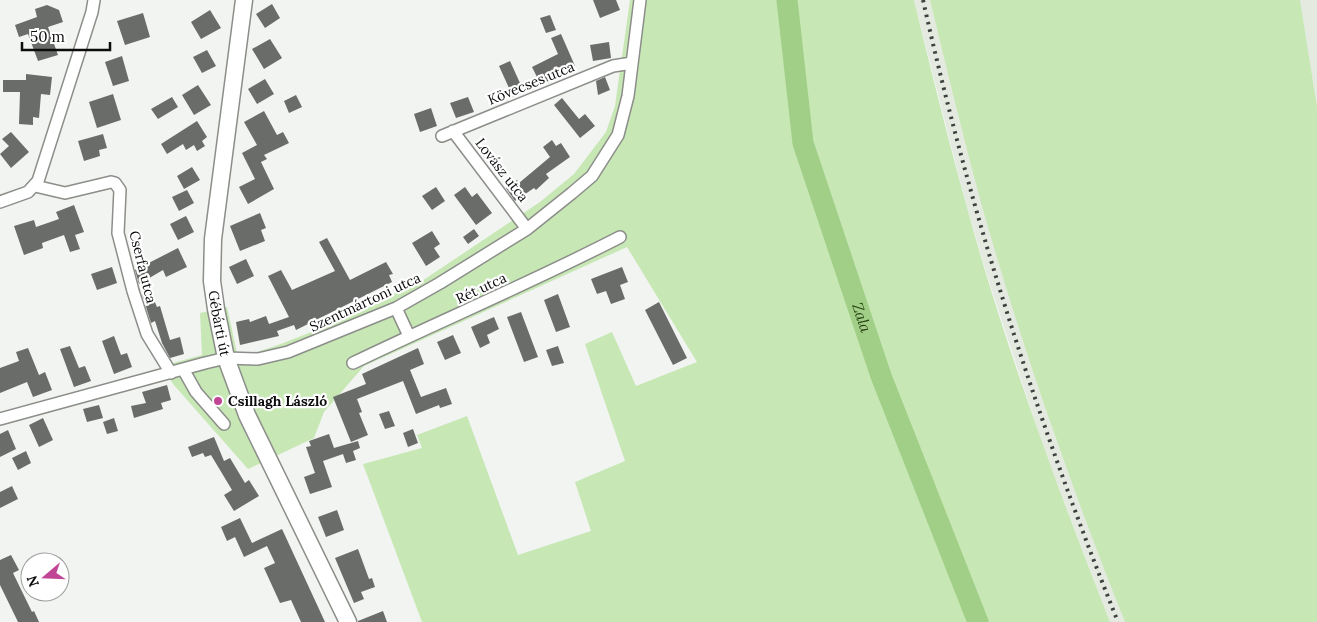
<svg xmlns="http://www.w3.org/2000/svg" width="1317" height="622" viewBox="0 0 1317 622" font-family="Lora,serif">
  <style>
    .built { fill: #e4eae0 }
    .green { fill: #c7e7b5 }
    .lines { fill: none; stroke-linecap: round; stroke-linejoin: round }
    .river { stroke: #a2cf87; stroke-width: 21 }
    .building { fill: #6a6c69 }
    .minor-casing { stroke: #8c8e8a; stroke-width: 14 }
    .secondary-casing { stroke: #8c8e8a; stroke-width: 19 }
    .minor { stroke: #fff; stroke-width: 11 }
    .secondary { stroke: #fff; stroke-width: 16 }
    .rail { stroke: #3f403f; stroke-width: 4; stroke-dasharray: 2.5 5; stroke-linecap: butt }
    .poi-dot { fill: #c14595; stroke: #fff; stroke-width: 2 }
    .labels { text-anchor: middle; stroke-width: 4.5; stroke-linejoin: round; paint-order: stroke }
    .street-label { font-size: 14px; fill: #0b0c0b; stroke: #fff }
    .poi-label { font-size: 14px; font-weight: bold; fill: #0b0c0b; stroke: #fff; text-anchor: start }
    .water-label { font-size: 15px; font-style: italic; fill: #264211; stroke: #fff }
  </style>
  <rect width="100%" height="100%" fill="#f1f4f0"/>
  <path class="built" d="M914,0H930L959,118L1001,270L1058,445L1125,622H1110L1044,449L987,275L965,200Z
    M1300,0H1317V107Z"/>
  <path class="green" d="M630,0H914C936,92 959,183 986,274C1022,392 1065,507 1110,622H422L363,464L422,448L417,435L467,416L518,555L591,531L575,482L625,461L585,344L612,332L636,386L697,362L627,247L364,366L324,412L314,438L248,469L173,384L162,366L202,355L200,313L227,307L237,353L251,354L278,345L332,324L425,279L540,202L574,174L606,132L615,106Z
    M930,0H1300L1317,107V622H1125C1070,484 1020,342 980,199C962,133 946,66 930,0Z"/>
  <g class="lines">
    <path class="river" id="s1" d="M787,0L803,143L881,376L978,622"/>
  </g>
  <path class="building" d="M593,0H616L620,10L600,18Z
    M272,4L280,18L265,28L256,14Z
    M47,5L59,10L63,22L48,27L58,55L38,61L28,34L19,37L15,25L37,17L35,9Z
    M210,10L221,28L201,39L191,22Z
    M143,13L150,37L125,45L117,21Z
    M550,15L556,30L546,33L540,18Z
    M561,34L575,66L541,85L532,67L558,54L551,38Z
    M270,39L282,58L264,69L252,49Z
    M609,42L611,58L593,61L590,45Z
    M207,50L216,66L202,73L193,57Z
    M122,56L129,81L113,86L105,62Z
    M510,61L524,92L513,97L499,66Z
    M26,74L52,77L50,95L41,94L39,118L33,117V125L19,124L20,92H3V80H26Z
    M605,77L610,90L598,95L596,81Z
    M265,79L274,94L257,104L248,89Z
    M198,85L211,105L194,115L182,95Z
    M113,94L121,120L97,128L89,102Z
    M296,95L302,107L289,113L284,101Z
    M172,97L178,107L158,119L151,109Z
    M468,97L474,112L456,118L450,103Z
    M562,98L579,119L585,114L595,126L580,138L554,105Z
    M431,108L437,126L420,132L414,114Z
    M264,111L277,135L283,132L289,143L264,155L267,159L261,162L274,189L248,204L239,187L255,179L242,153L257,145L244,122Z
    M197,121L207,137L202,141L205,146L197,151L194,145L186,150L183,144L167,154L161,144Z
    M11,132L29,152L11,168L0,154L9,146L2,139Z
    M103,134L107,148L99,150L100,156L84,161L78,141Z
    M552,140L556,146L561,143L570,157L546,174L549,178L536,190L534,188L515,201L506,188L517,180L519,183L550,157L543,147Z
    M192,167L200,180L184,189L177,176Z
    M436,187L445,201L432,210L422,196Z
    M465,187L472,197L477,193L492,213L476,225L454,195Z
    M187,190L194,203L179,211L172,197Z
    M74,205L84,232L75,235L80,249L70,252L64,235L42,243L43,248L24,255L14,226L34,220L36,227L59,219L56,212Z
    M260,213L266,228L261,230L265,241L240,251L230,226Z
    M186,216L194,232L178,240L170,224Z
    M474,229L479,236L468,244L463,237Z
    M432,231L440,244L434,248L440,257L426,266L412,243Z
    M327,238L350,280L386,262L393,274L389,275L392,282L296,330L294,325L277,331L279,336L240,345L236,322L249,319L250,322L266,316L269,324L289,317L268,276L281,270L292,290L335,271L319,242Z
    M178,248L187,267L166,277L163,270L139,284L135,270Z
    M246,259L254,276L237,284L229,267Z
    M112,267L117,283L97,290L91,274Z
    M622,267L628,282L620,285L625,299L611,304L606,291L597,294L591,279Z
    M150,291L157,307L160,306L170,340L180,337L184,354L170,358L162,343L155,321L151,323L142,294Z
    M558,294L570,327L556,332L544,300Z
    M659,302L687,358L673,365L645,310Z
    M521,312L538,357L524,362L507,317Z
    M494,317L499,329L487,335L490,343L480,348L471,327Z
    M453,335L461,353L445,360L437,342Z
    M114,336L121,355L127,353L132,367L114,374L102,341Z
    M70,346L79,368L85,366L91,381L74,387L60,349Z
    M558,346L564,363L552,366L546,350Z
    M28,348L39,375L45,372L52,390L33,397L27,382L0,393V368L19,361L16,352Z
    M418,348L424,364L410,370L421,397L446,388L452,404L440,408L439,405L416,414L403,381L357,399L362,412L359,413L368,435L351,442L333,397L366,384L362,374Z
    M167,385L171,400L161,403L163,409L134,418L131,406L146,403L142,392Z
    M99,405L103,418L87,422L83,409Z
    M389,411L395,426L385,429L379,414Z
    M43,418L53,440L39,447L29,425Z
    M114,418L118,431L107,434L103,422Z
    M413,429L418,443L408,447L403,433Z
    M8,430L16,449L0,457V434Z
    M329,434L334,448L358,441L360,448L353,451L356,460L346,463L343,454L323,461L332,487L310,494L304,477L315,473L306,447L311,446L309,441Z
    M214,437L224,461L230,458L245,483L249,480L259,496L234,511L224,495L232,490L211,455L205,457L203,453L192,457L188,447Z
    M26,451L31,463L18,470L12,458Z
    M12,486L18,499L0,508V492Z
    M337,510L344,530L326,537L318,517Z
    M240,518L252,543L282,529L325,622H301L291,600L280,603L264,568L275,563L267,546L244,557L235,537L227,541L221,527Z
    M358,549L369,579L372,578L375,587L361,592L364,599L354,603L335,558Z
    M11,555L19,570L13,573L32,612L34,611L39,622H18L0,585V560Z
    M383,611L387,622H358V621Z"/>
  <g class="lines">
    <defs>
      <path id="minor" d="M453,131L527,229
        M442,136L613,66L632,63
        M35,186L65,193L111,182L115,183L120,190L118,233L133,291L147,334L171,373
        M0,202L28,192L38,181L92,12L94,0
        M396,308L409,336
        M353,363C442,320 533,282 620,237
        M183,369L196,392L224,424
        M0,419L205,363L226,358L258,359L288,352L396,308L440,283L527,229L572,193L592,176L618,135L628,96L640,0"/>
      <g id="secondary">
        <path id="s2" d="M244,0L213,239L212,281L216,309L226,358L247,415L348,622"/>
      </g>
    </defs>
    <use href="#minor" class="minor-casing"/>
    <use href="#secondary" class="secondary-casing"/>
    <use href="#minor" class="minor"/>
    <use href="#secondary" class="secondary"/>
    <path class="rail" d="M923,0C970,212 1037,420 1118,622"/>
  </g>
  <circle class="poi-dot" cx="218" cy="401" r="5"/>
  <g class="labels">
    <g class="street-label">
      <text transform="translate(531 83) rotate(-22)" y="5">Kövecses utca</text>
      <text transform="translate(502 170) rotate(52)" y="5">Lovász utca</text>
      <text transform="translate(143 267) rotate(76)" y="5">Cserfa utca</text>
      <text transform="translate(481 288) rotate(-25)" y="5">Rét utca</text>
      <text transform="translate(365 302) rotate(-25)" y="5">Szentmártoni utca</text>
      <text dy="5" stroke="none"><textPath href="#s2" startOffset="326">Gébárti út</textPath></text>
    </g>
    <g class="poi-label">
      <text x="228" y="406">Csillagh László</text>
    </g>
    <g class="water-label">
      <text dy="5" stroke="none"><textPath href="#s1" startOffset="328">Zala</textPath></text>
    </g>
  </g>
  <g transform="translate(45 577) rotate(251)"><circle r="24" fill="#ffffff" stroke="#9d9e9d"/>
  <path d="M0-4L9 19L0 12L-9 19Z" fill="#c14595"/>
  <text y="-8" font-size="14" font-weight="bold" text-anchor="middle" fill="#0b0c0b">N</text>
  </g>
  <path d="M22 42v8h88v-8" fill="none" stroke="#0b0c0b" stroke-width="2.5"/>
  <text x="30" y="42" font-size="15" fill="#0b0c0b" stroke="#ffffff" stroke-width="4" paint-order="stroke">50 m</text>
</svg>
